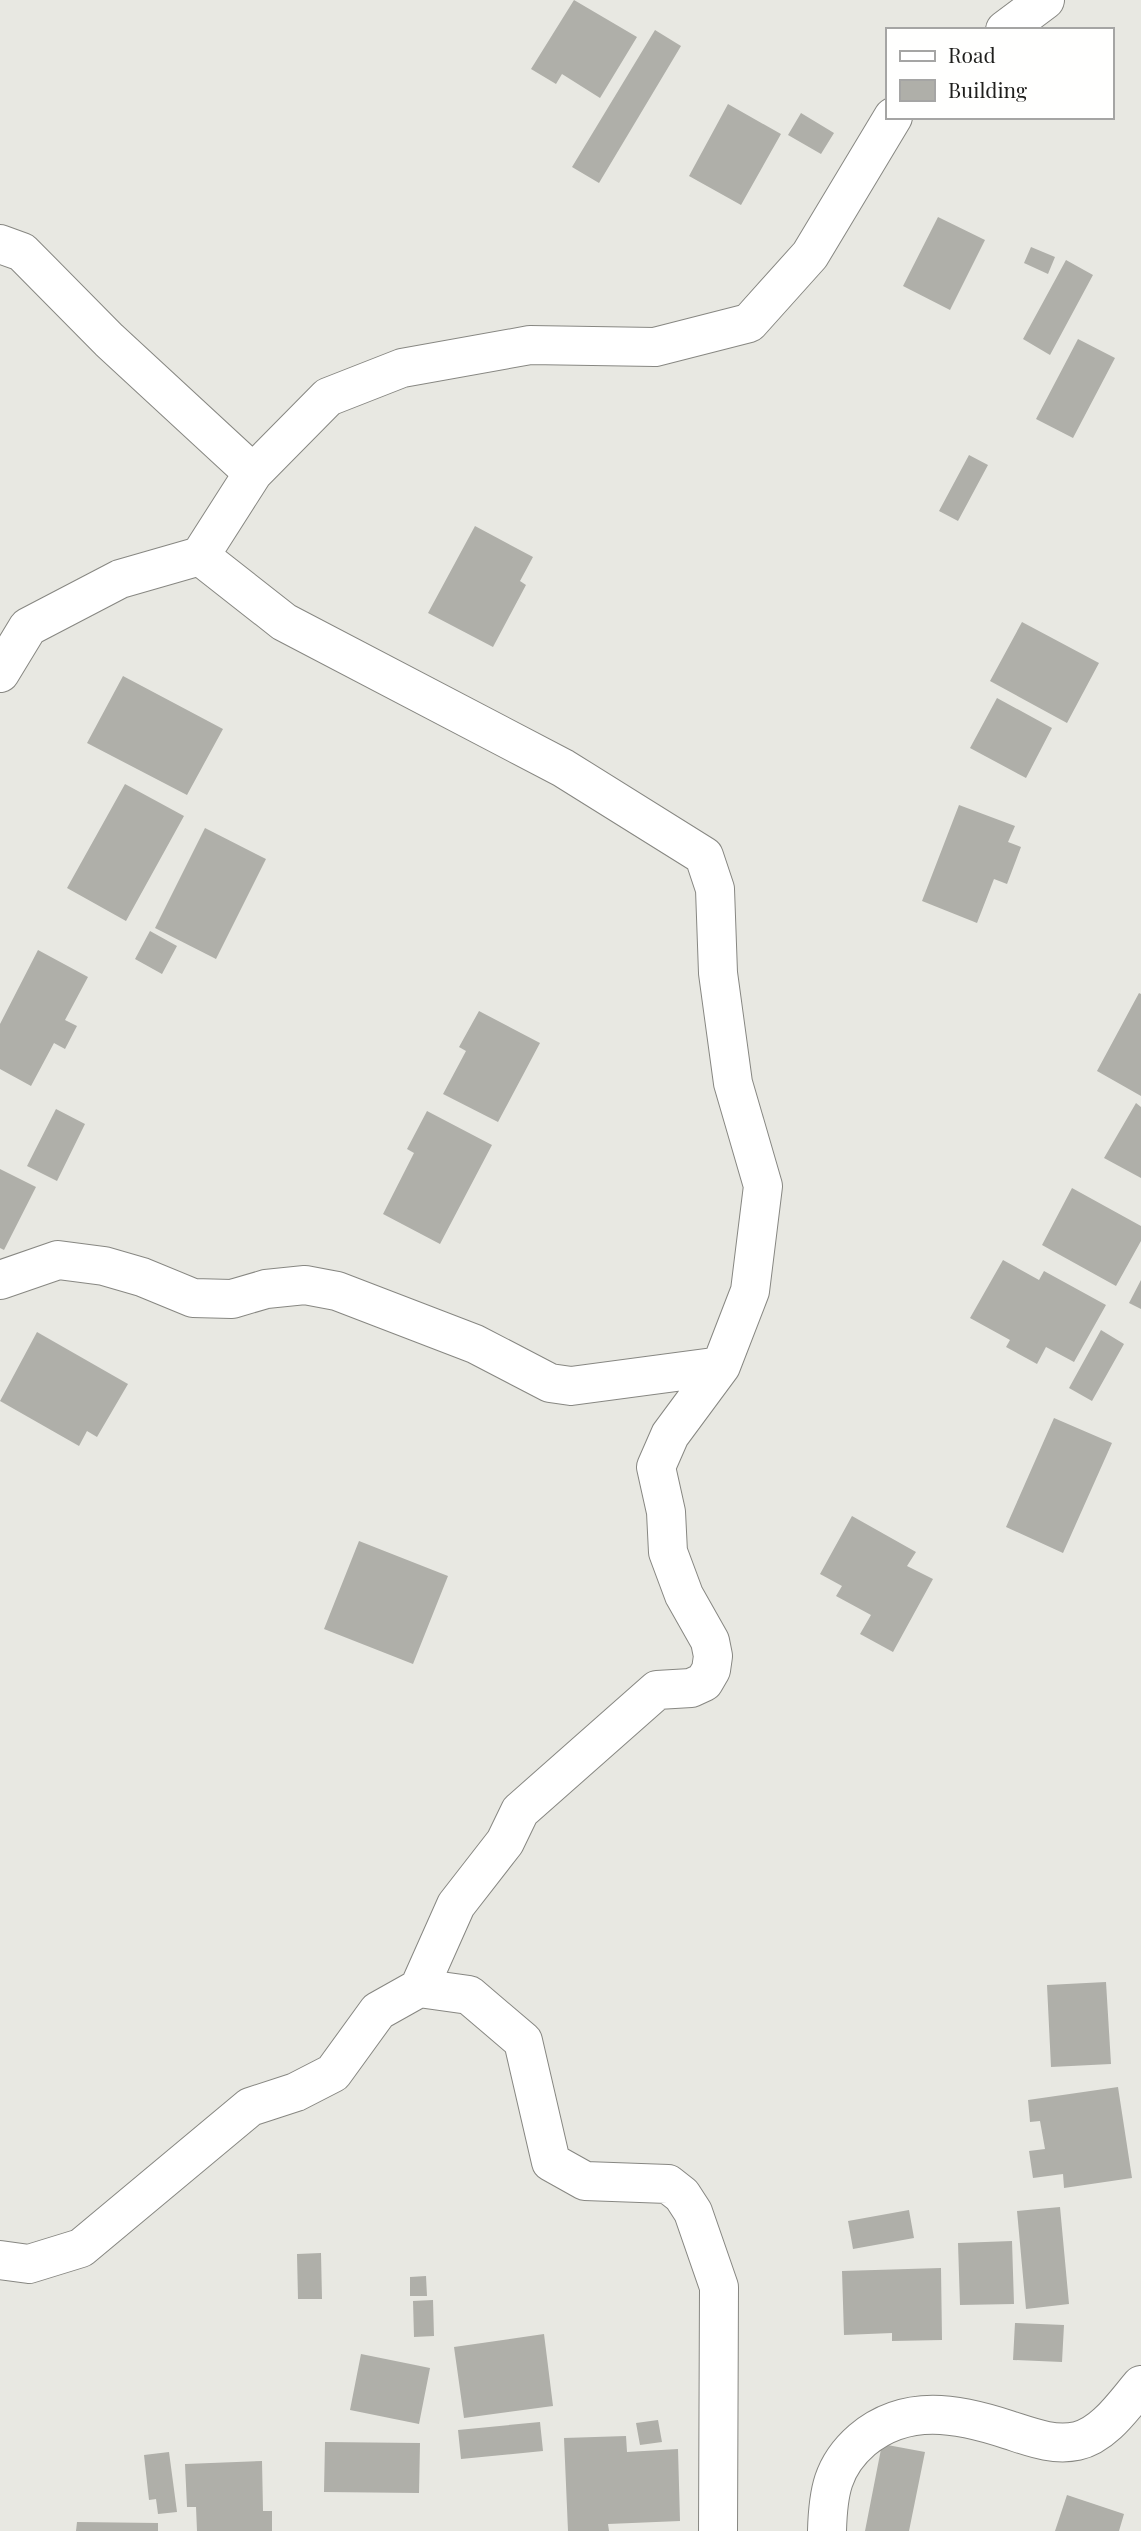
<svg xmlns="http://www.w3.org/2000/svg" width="1141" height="2531" viewBox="0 0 1141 2531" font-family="'Playfair Display',serif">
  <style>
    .building { fill: #afafa9 }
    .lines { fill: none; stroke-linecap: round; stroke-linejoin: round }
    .minor-casing { stroke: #878782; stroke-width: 40 }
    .minor { stroke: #fff; stroke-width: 38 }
  </style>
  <rect width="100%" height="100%" fill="#e8e8e2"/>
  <path class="building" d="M574,0L637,37L600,98L562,74L556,84L531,69Z
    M655,30L681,46L599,183L572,167Z
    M728,104L781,134L741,205L689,176Z
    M801,113L834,133L821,154L788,135Z
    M938,217L985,240L950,310L903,286Z
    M1031,247L1055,257L1048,274L1024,263Z
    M1066,260L1093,275L1050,355L1023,339Z
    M1078,339L1115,358L1073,438L1036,419Z
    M969,455L988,465L958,521L939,511Z
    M475,526L533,557L520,581L526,585L493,647L428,613Z
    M1022,622L1099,663L1067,723L990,681Z
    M123,676L223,729L187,795L87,743Z
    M997,698L1052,728L1026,778L970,748Z
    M125,784L184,816L126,921L67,888Z
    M959,805L1015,826L1008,842L1021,847L1007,884L994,879L977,923L922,901Z
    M205,828L266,859L216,959L155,928Z
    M150,931L177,946L162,974L135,959Z
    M38,950L88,977L65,1020L77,1026L65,1049L54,1043L31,1086L0,1069V1024Z
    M1139,993L1141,994V1096L1097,1071Z
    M479,1011L540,1043L498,1122L443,1094L466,1051L459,1047Z
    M1136,1103L1141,1107V1178L1104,1158Z
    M56,1109L85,1124L57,1181L27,1166Z
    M427,1111L492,1145L440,1244L383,1214L414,1153L407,1149Z
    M0,1169L36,1187L4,1250L0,1248Z
    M1072,1188L1141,1226V1241L1116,1286L1042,1245Z
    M1003,1260L1039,1280L1044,1271L1106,1305L1074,1362L1046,1347L1037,1364L1006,1347L1010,1340L970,1318Z
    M1141,1280V1309L1129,1303Z
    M1101,1330L1124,1344L1092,1401L1069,1388Z
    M37,1332L128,1384L97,1437L87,1431L79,1446L0,1401Z
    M1054,1418L1112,1443L1063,1553L1006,1527Z
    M852,1516L916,1552L907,1566L933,1579L893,1652L860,1634L871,1615L836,1596L842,1586L820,1574Z
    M359,1541L448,1576L413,1664L324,1629Z
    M1106,1982L1111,2064L1051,2067L1047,1985Z
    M1118,2087L1132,2178L1064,2188L1063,2174L1033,2178L1029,2151L1045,2149L1040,2121L1030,2122L1028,2100Z
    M1060,2207L1069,2304L1026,2309L1017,2211Z
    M909,2210L914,2238L853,2249L848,2221Z
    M1012,2241L1014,2304L960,2305L958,2243Z
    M321,2253L322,2299H298L297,2254Z
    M941,2268L942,2340L892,2341V2333L844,2335L842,2271Z
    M426,2276L427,2296H410V2277Z
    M433,2300L434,2336L414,2337L413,2301Z
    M1015,2323L1064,2325L1062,2362L1013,2360Z
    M544,2334L553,2406L464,2418L454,2347Z
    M361,2354L430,2368L419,2424L350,2410Z
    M658,2420L662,2442L640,2445L636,2423Z
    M540,2422L543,2451L461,2459L458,2430Z
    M626,2436L627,2452L678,2449L680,2521L608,2524L609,2531H568L564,2438Z
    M325,2442L420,2443L419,2493L324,2492Z
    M882,2444L925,2452L909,2531H865Z
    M169,2452L177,2512L158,2514L156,2499L149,2500L144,2455Z
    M262,2461L263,2511H272V2531H197L196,2507H187L185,2464Z
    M1067,2495L1124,2514L1119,2531H1055Z
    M77,2522L158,2523V2531H76Z"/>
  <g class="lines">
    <defs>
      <path id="minor" d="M1005,30L1045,0
        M0,244L22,252L109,340L253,473
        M200,556L284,622L563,768L704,856L715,889L718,973L733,1083L763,1186L750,1291L721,1366L670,1435L656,1467L666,1512L668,1552L684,1595L710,1641L713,1656L711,1670L704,1682L691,1688L657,1690L520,1811L505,1842L456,1905L419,1988
        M0,673L28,627L120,579L200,556L253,473L328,397L402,368L530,345L655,347L749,323L810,255L893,117
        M0,1280L58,1260L104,1266L142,1277L193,1298L232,1299L266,1289L305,1285L337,1291L475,1344L550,1383L571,1386L721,1366
        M0,2260L29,2264L81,2248L250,2107L296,2092L333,2073L378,2011L419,1988L469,1995L523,2041L551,2162L585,2181L668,2184L682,2195L693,2212L719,2287L718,2531
        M827,2531C828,2493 832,2466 862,2440C906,2403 958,2413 1009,2430C1031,2437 1053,2446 1077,2441C1104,2435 1124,2405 1141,2385"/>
    </defs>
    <use href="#minor" class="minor-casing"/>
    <use href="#minor" class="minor"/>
  </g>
  <rect x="886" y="28" width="228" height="91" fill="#fffffe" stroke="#a5a5a4" stroke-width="2"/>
  <rect x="900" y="51" width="35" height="10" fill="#ffffff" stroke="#a5a5a4" stroke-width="2"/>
  <text x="948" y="63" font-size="21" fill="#1f1f1d">Road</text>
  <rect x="900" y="80" width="35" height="21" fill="#afafa9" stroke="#a5a5a4" stroke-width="2"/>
  <text x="948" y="98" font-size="21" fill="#1f1f1d">Building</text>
</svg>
